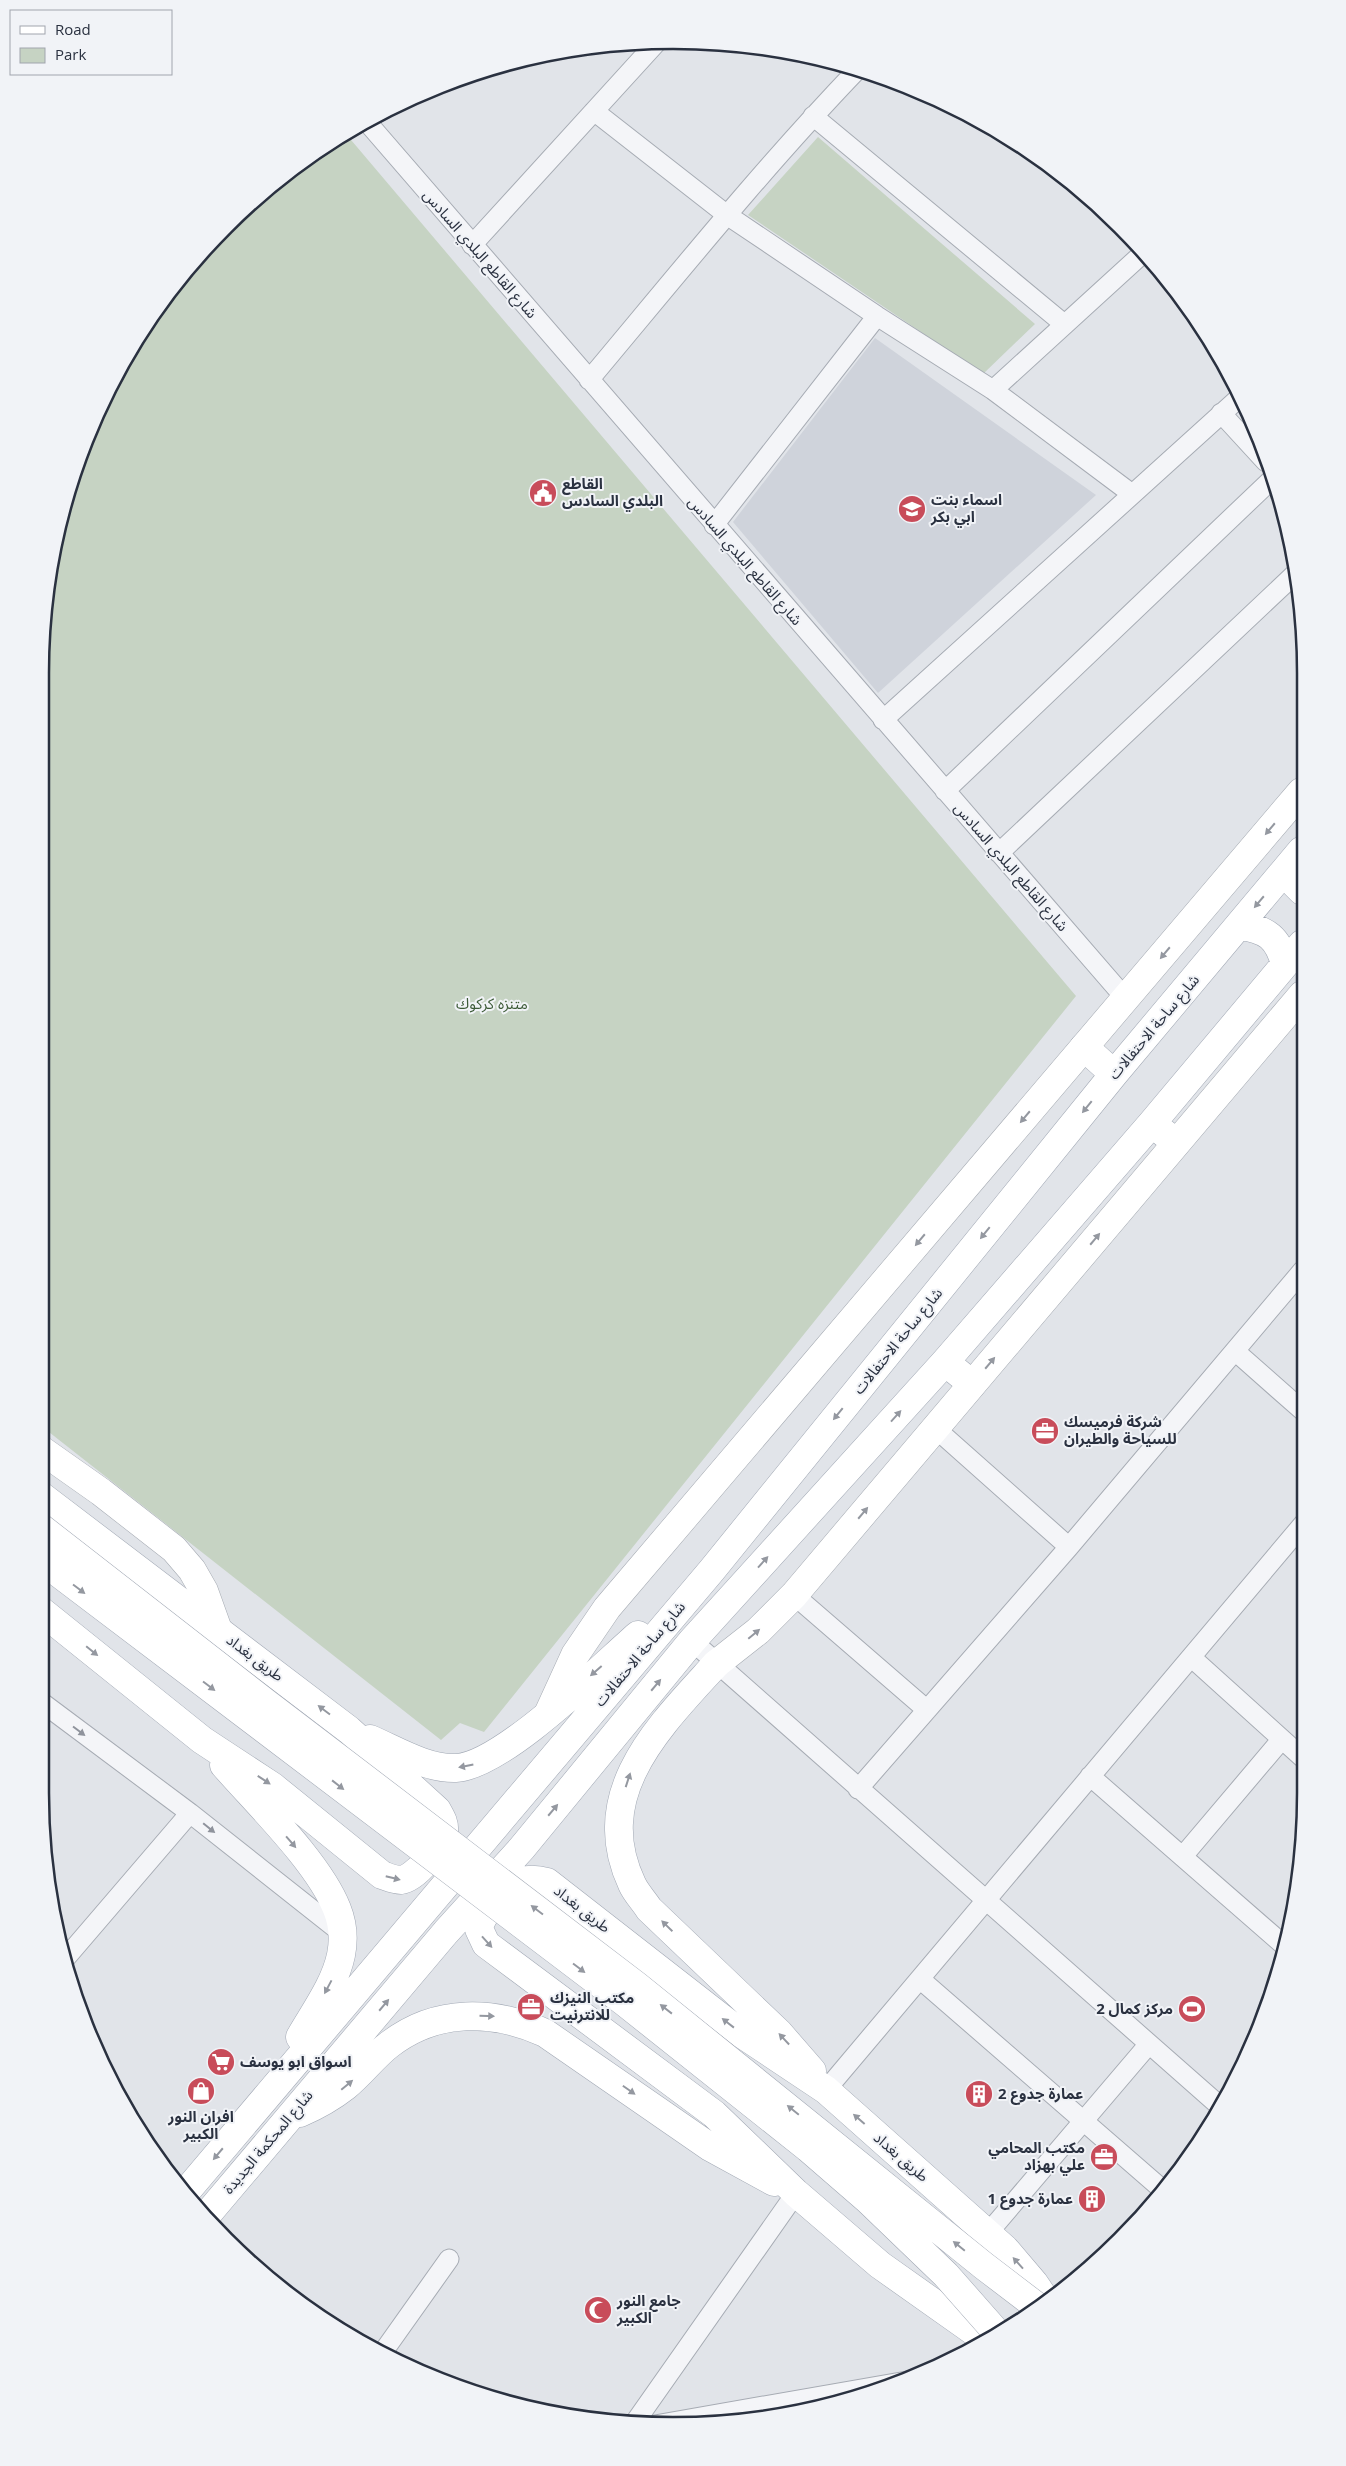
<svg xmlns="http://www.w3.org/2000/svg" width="1346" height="2466" viewBox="0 0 1346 2466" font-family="'Open Sans','Noto Sans Arabic',sans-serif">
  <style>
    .built { fill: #cfd3db }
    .green { fill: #c6d3c3 }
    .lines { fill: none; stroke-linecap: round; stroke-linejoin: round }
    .minor-casing { stroke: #a6abb3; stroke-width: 21 }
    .secondary-casing { stroke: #a6abb3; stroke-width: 29 }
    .primary-casing { stroke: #a1a8b4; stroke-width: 29 }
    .minor { stroke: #f4f5f8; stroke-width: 19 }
    .secondary { stroke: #fff; stroke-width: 28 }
    .primary { stroke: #fff; stroke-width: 28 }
    .primary-bridge-casing { stroke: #a1a8b4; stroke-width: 29; stroke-linecap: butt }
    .primary-bridge { stroke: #fff; stroke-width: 28 }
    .oneway { fill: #9498a0 }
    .oneway2 { fill: #8f939c }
    .labels { text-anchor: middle; stroke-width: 4; stroke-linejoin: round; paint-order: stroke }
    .street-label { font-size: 15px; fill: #2a3140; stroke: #f1f3f7 }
    .poi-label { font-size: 15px; font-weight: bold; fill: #2a3140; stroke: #f1f3f7; text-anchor: start }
    .park-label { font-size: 15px; fill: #3d5b38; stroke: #f1f3f7 }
    .rim { fill: none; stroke: #2a3140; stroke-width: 2.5 }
  </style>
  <rect width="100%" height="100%" fill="#e1e4e9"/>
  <path class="built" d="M875,338L1096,495L878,693L733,522Z"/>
  <path class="green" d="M346,134L1076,996L484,1732L460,1723L441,1740L40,1425L41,632L62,509L125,357L197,256L287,171Z
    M818,137L1035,324L983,374L748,215Z"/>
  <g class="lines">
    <defs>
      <path id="minor" d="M594,111L727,215L877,316L993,390L1132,494
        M813,116L1064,324
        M367,122L1126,999
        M472,245L657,42
        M589,380C677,275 763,168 858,69
        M993,390L1141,255
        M1221,413L1266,462
        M714,525L877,316
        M883,720L1240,397
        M945,791L1271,480
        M999,853L1296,573
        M1235,1351L1303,1411
        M935,1428L1069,1547
        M794,1595L927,1710
        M692,1641L1222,2108
        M1191,1657L1304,1759
        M40,1701L190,1813L343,1934
        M1090,1776L1286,1947
        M858,1789L1069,1547L1303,1270
        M1183,1856L1282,1739
        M64,1960L190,1813
        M920,1979L1164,2191
        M826,2090L1304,1523
        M988,2233L1149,2044
        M383,2352L449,2259
        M633,2425L796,2193
        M655,2425L907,2381"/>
      <path id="secondary" d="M40,1449L101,1492L174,1549L192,1570L204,1591L218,1630
        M716,1664L758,1631L794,1595L1302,995
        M548,1714L575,1655L607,1608L1301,792"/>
      <path id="primary" d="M1287,868L1294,883L1302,891
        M1240,926C1267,929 1278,938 1285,964
        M1084,1047L1114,1074
        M1152,1123L1176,1143
        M945,1362L972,1384
        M40,1610L202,1740L272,1786L382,1875C388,1877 394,1880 401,1880C416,1878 441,1847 444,1832C445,1823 441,1817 437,1810L349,1730L40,1495
        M716,1664C660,1726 589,1793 632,1884C636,1893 644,1901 649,1909L779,2033L812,2071
        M370,1739C396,1750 426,1769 456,1768C502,1766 600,1668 638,1635
        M224,1765C258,1804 319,1863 337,1909C343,1924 344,1940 341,1955C335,1984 315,2011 300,2037
        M300,2113C316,2106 332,2097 346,2086C362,2073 374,2056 390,2044C437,2008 494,2010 545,2033L710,2147L774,2182
        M185,2193L712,1570L1114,1074L1301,851
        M206,2216L446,1932L522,1848L692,1641L945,1362L1152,1123L1302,944
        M986,2340L880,2265L796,2193L714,2114L486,1944L479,1929C481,1912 510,1883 527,1880C534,1879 540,1880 547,1882L742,2034L826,2090L1005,2249L1034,2283L1047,2302"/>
    </defs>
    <use href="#minor" class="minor-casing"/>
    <use href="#secondary" class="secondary-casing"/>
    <use href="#primary" class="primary-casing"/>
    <use href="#minor" class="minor"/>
    <use href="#secondary" class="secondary"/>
    <use href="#primary" class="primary"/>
    <defs>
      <path id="primary-bridge" d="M40,1527L266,1703L637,1986L984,2266L1039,2308
        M40,1559L623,2001L808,2148L868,2200L946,2275L998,2334"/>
    </defs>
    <use href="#primary-bridge" class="primary-bridge-casing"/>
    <use href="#primary-bridge" class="primary-bridge"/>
  </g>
  <defs><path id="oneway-solid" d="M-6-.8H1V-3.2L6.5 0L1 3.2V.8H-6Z" transform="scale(1.25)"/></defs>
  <g class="oneway">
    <use href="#oneway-solid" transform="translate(1270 829) rotate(130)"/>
    <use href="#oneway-solid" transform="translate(1259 902) rotate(130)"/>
    <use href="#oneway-solid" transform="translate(1165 953) rotate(130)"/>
    <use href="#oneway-solid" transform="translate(1087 1107) rotate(129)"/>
    <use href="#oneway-solid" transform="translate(1025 1117) rotate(130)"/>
    <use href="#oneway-solid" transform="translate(985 1233) rotate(129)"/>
    <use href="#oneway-solid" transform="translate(1095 1239) rotate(-50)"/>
    <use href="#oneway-solid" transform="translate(920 1240) rotate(130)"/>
    <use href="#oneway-solid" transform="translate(990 1363) rotate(-50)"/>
    <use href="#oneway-solid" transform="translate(838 1414) rotate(129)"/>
    <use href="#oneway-solid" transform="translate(896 1416) rotate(-48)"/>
    <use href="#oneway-solid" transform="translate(863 1513) rotate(-50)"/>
    <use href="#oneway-solid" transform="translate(763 1562) rotate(-48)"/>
    <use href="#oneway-solid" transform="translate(79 1589) rotate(37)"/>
    <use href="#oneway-solid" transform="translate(754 1634) rotate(-40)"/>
    <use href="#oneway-solid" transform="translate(92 1651) rotate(39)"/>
    <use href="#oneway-solid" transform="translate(596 1671) rotate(139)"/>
    <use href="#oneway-solid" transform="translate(656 1685) rotate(-50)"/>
    <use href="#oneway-solid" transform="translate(209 1686) rotate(37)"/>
    <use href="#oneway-solid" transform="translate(324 1710) rotate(-143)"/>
    <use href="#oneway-solid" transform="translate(466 1766) rotate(169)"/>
    <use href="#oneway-solid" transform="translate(264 1780) rotate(33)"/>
    <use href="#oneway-solid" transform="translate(628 1780) rotate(-72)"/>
    <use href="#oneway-solid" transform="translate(338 1785) rotate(38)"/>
    <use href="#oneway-solid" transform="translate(553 1810) rotate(-50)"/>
    <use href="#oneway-solid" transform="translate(291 1842) rotate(49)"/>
    <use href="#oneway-solid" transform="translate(393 1878) rotate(14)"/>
    <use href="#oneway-solid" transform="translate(537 1910) rotate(-143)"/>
    <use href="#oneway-solid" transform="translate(667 1926) rotate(-136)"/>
    <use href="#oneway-solid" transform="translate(487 1942) rotate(48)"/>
    <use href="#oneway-solid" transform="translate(579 1968) rotate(37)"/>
    <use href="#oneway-solid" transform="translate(328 1987) rotate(118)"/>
    <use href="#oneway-solid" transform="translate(384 2005) rotate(-50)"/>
    <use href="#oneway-solid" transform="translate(666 2009) rotate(-142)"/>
    <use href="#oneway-solid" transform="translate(487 2016) rotate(2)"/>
    <use href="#oneway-solid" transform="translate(728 2023) rotate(-142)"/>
    <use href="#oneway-solid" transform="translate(784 2039) rotate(-133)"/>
    <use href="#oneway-solid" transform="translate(347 2085) rotate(-40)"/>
    <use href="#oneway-solid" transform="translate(629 2090) rotate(35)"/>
    <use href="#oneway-solid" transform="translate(793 2110) rotate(-141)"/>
    <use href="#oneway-solid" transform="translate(859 2119) rotate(-139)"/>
    <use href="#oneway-solid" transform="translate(218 2154) rotate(130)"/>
    <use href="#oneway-solid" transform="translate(959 2246) rotate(-141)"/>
    <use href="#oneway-solid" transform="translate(1018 2263) rotate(-132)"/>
  </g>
  <g class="oneway2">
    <use href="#oneway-solid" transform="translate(79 1731) rotate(37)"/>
    <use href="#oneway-solid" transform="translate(209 1828) rotate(39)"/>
  </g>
  <defs>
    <symbol id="civic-disc" viewBox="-11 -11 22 22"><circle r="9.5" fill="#c84c5a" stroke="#f1f3f7"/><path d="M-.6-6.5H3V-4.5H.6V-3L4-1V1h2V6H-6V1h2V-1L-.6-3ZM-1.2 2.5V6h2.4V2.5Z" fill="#fff"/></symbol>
    <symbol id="school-disc" viewBox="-11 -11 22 22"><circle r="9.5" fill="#c84c5a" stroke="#f1f3f7"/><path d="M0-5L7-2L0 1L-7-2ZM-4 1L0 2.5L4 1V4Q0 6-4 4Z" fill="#fff"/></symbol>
    <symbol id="office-disc" viewBox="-11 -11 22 22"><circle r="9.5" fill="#c84c5a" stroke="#f1f3f7"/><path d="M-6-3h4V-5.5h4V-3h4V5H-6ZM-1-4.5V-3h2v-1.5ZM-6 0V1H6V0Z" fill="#fff"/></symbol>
    <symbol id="stadium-disc" viewBox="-11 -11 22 22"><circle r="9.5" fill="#c84c5a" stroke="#f1f3f7"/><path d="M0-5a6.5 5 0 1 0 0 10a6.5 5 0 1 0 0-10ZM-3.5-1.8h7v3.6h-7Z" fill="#fff"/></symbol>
    <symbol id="supermarket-disc" viewBox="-11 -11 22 22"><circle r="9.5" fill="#c84c5a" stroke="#f1f3f7"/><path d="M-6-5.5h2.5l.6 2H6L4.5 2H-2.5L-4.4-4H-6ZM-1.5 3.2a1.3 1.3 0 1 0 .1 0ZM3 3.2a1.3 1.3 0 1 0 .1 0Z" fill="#fff"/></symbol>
    <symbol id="shop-disc" viewBox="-11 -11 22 22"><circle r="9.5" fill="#c84c5a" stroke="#f1f3f7"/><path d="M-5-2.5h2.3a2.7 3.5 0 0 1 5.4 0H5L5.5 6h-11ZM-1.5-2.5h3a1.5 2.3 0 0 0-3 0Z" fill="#fff"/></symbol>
    <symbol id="building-disc" viewBox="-11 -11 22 22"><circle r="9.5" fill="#c84c5a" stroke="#f1f3f7"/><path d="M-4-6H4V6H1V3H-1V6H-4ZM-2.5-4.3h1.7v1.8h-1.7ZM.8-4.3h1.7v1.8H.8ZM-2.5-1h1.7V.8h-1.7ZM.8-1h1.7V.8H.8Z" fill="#fff"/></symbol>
    <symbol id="mosque-disc" viewBox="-11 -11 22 22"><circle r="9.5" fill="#c84c5a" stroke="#f1f3f7"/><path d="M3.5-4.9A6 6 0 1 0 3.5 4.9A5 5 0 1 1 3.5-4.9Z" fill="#fff"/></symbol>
  </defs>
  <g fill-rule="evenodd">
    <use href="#civic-disc" x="527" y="477" width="32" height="32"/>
    <use href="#school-disc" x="896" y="493" width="32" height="32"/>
    <use href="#office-disc" x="1029" y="1415" width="32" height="32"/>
    <use href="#office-disc" x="515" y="1991" width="32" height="32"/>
    <use href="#stadium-disc" x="1176" y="1993" width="32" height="32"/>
    <use href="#supermarket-disc" x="205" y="2046" width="32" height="32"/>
    <use href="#shop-disc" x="185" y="2075" width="32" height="32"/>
    <use href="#building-disc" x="963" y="2078" width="32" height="32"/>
    <use href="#office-disc" x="1088" y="2141" width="32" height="32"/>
    <use href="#building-disc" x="1076" y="2183" width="32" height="32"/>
    <use href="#mosque-disc" x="582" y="2294" width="32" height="32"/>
  </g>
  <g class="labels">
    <g class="street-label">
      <text transform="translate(480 254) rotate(49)" y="5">شارع القاطع البلدي السادس</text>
      <text transform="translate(745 561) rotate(49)" y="5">شارع القاطع البلدي السادس</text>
      <text transform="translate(1011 867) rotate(49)" y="5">شارع القاطع البلدي السادس</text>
      <text transform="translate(1154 1027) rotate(-50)" y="5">شارع ساحة الاحتفالات</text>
      <text transform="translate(898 1341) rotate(-51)" y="5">شارع ساحة الاحتفالات</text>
      <text transform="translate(640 1654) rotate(-50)" y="5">شارع ساحة الاحتفالات</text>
      <text transform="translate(255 1658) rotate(37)" y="5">طريق بغداد</text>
      <text transform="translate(582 1909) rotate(38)" y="5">طريق بغداد</text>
      <text transform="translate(268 2142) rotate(-50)" y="5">شارع المحكمة الجديدة</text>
      <text transform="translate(901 2157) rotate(41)" y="5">طريق بغداد</text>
    </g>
    <g class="poi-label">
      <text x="562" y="489">القاطع<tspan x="562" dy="17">البلدي السادس</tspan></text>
      <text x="931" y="505">اسماء بنت<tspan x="931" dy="17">ابي بكر</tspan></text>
      <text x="1064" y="1427">شركة فرميسك<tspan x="1064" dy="17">للسياحة والطيران</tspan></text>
      <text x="550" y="2003">مكتب النيزك<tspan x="550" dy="17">للانترنيت</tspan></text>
      <text x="1173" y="2014" text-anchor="end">مركز كمال 2</text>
      <text x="240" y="2067">اسواق ابو يوسف</text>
      <text x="998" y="2099">عمارة جدوع 2</text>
      <text x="201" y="2122" text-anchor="middle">افران النور<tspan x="201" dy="17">الكبير</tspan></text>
      <text x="1085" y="2153" text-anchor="end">مكتب المحامي<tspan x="1085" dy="17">علي بهزاد</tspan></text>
      <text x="1073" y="2204" text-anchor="end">عمارة جدوع 1</text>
      <text x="617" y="2306">جامع النور<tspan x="617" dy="17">الكبير</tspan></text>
    </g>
    <g class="park-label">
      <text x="492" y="1009">متنزه كركوك</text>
    </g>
  </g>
  <path d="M0 0H1346V2466H0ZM673 49H673A624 624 0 0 1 1297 673V1793A624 624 0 0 1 673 2417H673A624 624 0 0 1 49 1793V673A624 624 0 0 1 673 49Z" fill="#f1f3f7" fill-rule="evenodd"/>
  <path class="rim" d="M673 49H673A624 624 0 0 1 1297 673V1793A624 624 0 0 1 673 2417H673A624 624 0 0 1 49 1793V673A624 624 0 0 1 673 49Z"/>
  <rect x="10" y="10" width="162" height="65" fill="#f1f3f7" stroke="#a1a5ae"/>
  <rect x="20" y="26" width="25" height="8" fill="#ffffff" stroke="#a1a5ae"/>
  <text x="55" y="35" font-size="15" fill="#2a3140">Road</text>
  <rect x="20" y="48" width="25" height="15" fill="#c6d3c3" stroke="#a1a5ae"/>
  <text x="55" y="60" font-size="15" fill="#2a3140">Park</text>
</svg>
